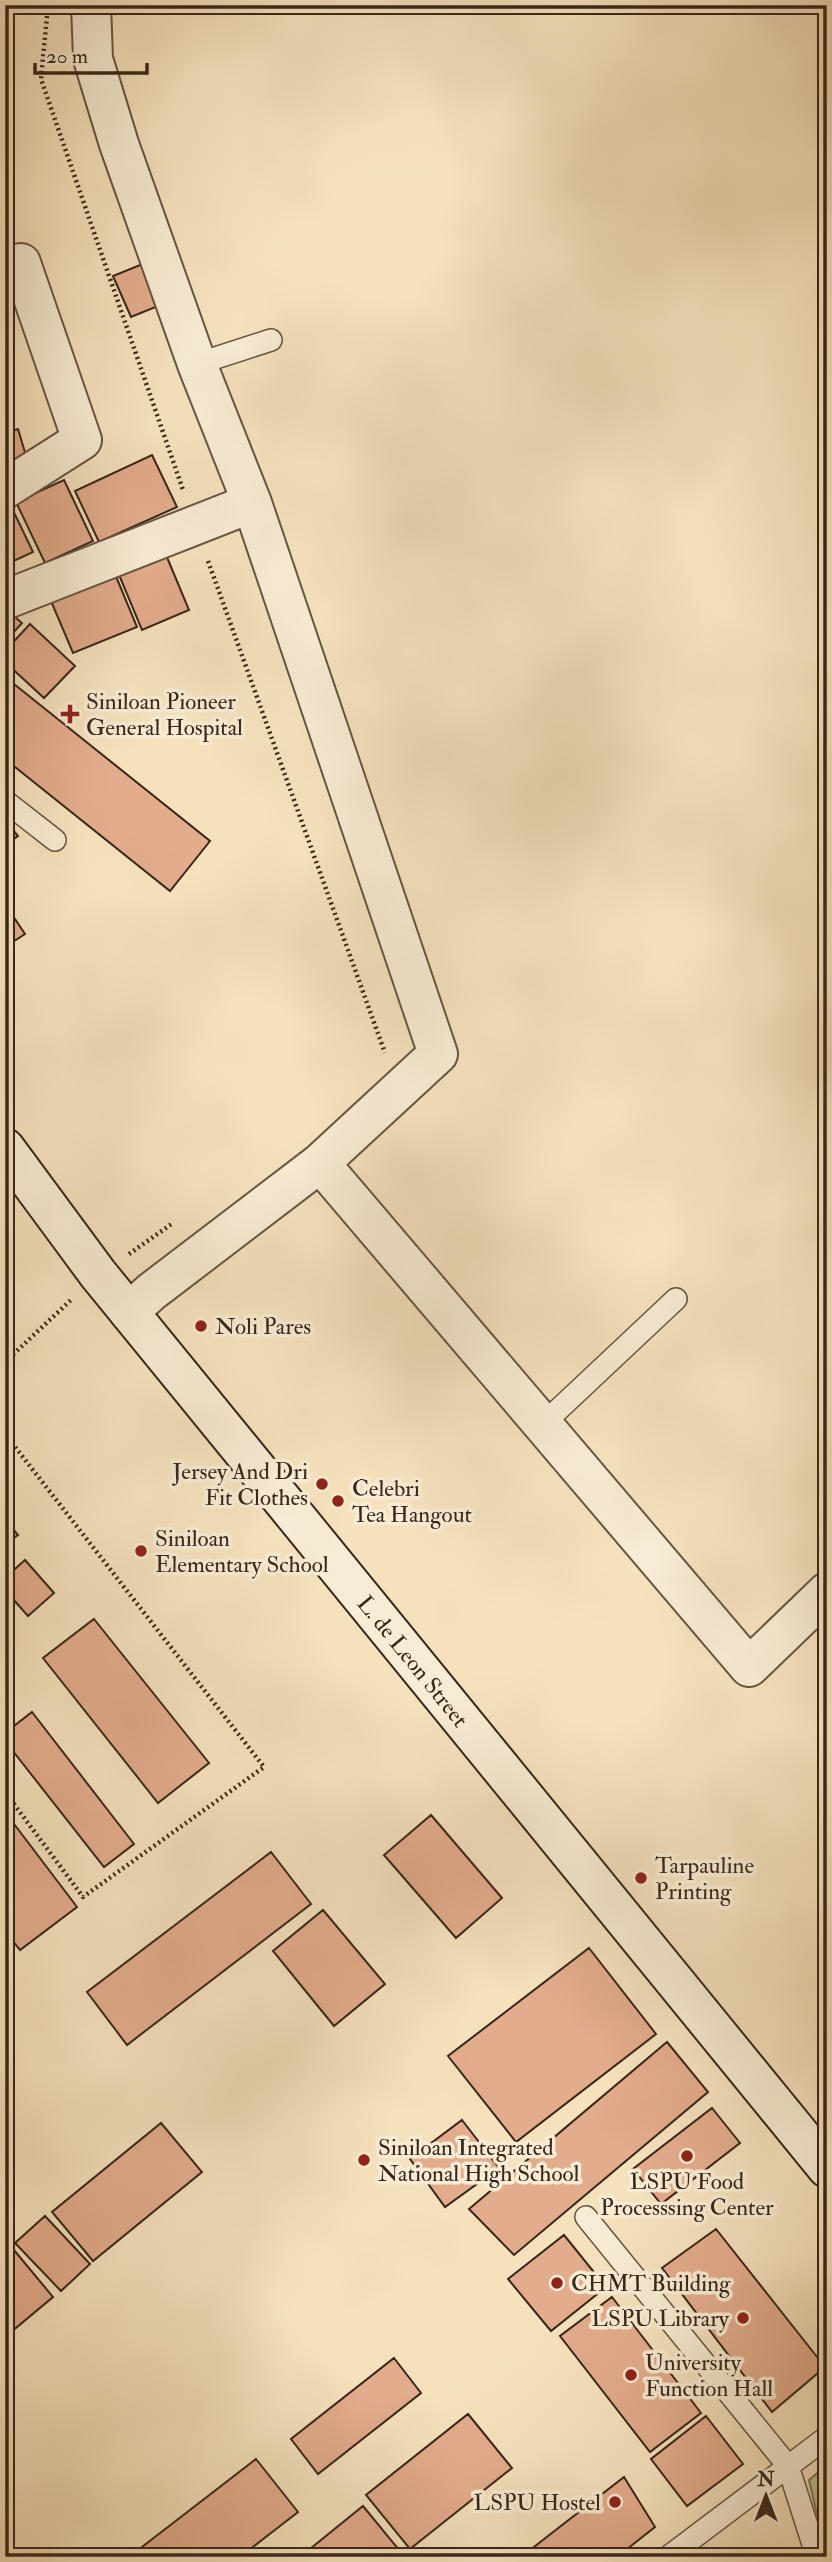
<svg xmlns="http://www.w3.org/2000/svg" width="832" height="2562" viewBox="0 0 832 2562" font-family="'IM FELL Double Pica',serif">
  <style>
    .green { fill: #bac493; stroke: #797556; stroke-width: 2 }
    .building { fill: #e3ac8c; stroke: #38261a; stroke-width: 2 }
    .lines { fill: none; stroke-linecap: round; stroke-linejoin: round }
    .service-casing { stroke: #675543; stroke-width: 24 }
    .minor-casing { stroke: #675543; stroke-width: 42 }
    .secondary-casing { stroke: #38261a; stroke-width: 42 }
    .path { stroke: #38261a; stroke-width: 4.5; stroke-dasharray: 2 3.5; stroke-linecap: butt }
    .service { stroke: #f8ecd4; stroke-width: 21 }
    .minor { stroke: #f8ecd4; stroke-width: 38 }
    .secondary { stroke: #f8ecd4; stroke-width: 38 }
    .poi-dot { fill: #8f2418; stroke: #f8ecd4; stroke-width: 2.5 }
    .labels { text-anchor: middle; stroke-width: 7; stroke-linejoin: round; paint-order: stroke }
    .poi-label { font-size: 23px; fill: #38261a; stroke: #f8ecd4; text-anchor: start }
    .street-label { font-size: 23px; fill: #38261a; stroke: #f8ecd4 }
  </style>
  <rect width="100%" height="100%" fill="#f5e2bd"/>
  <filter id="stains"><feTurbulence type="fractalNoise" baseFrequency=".00286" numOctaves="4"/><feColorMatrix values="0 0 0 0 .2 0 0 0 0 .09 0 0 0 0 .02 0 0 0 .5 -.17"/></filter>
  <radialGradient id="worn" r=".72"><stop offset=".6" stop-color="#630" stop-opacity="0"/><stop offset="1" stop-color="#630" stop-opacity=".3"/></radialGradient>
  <path class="green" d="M827,2465V2557L809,2480Z"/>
  <path class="building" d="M145,263L163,304L131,317L113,276Z
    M5,305L13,335L5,337Z
    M18,429L27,459L5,466V433Z
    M152,455L177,507L99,542L75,491Z
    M64,480L93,541L45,563L16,502Z
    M10,504L33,552L5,565V506Z
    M164,550L189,610L142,630L117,570Z
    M115,574L137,627L73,653L51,601Z
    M5,608L22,623L5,642Z
    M30,624L75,666L44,698L5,662V651Z
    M14,684L210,841L170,891L5,759V694Z
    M5,820L18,836L5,845Z
    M5,904L25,934L5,947Z
    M5,1519L18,1535L5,1544Z
    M25,1560L54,1593L28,1616L5,1590V1578Z
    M94,1619L209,1763L158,1803L43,1658Z
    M32,1712L134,1844L104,1867L5,1741V1733Z
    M5,1812L77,1907L20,1950L5,1931Z
    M431,1815L502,1898L456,1938L384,1855Z
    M271,1852L311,1904L127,2045L87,1992Z
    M323,1910L385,1984L334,2026L273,1951Z
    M589,1948L656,2034L516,2142L448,2056Z
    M667,2042L708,2092L514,2255L469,2209Z
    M712,2108L740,2143L661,2204L633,2169Z
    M462,2120L499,2168L445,2207L410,2159Z
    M161,2123L202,2172L93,2261L52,2212Z
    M45,2216L90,2264L61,2291L15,2243Z
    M716,2229L825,2367L772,2412L662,2268Z
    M564,2235L606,2287L551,2331L508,2279Z
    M9,2244L53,2297L5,2337V2247Z
    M612,2297L701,2413L650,2452L560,2336Z
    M394,2358L421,2393L318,2474L291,2439Z
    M468,2414L512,2468L410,2549L366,2495Z
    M706,2416L743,2464L687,2506L651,2459Z
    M256,2459L298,2512L240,2557H129Z
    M624,2477L655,2527L617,2557H521Z
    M363,2506L404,2556L300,2557Z"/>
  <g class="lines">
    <defs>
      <path id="service" d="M197,364L271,340
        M5,801L55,840
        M543,1424L676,1299
        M586,2217L788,2466L817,2557
        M668,2557L827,2437"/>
      <path id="minor" d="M91,5L93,59L119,144L197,364L252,503L438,1054L320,1163L151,1292L129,1312
        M5,265L21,263L82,440L5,489
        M5,597L7,599L252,503
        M320,1163L749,1667L827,1592"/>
      <path id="secondary" d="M5,1148L98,1274L827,2168"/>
    </defs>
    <use href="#service" class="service-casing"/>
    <use href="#minor" class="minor-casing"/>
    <use href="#secondary" class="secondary-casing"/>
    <path class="path" d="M48,5L41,79L183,490
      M208,561L385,1053
      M129,1254L173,1223
      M5,1362L72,1299
      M5,1434L264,1767L83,1897L5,1792"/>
    <use href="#service" class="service"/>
    <use href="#minor" class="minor"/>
    <use href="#secondary" class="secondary"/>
  </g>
  <g class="poi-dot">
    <path d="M66.5 703.5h7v7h7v7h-7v7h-7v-7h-7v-7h7z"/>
    <circle cx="201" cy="1326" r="7"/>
    <circle cx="322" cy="1484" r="7"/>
    <circle cx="338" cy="1501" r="7"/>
    <circle cx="141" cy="1551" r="7"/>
    <circle cx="641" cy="1878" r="7"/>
    <circle cx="687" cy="2156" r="7"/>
    <circle cx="364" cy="2160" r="7"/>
    <circle cx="557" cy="2283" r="7"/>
    <circle cx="743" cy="2318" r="7"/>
    <circle cx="631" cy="2375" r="7"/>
    <circle cx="615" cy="2502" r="7"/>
  </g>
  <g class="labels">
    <g class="poi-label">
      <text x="86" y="709">Siniloan Pioneer<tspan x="86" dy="26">General Hospital</tspan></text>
      <text x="215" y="1334">Noli Pares</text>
      <text x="308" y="1479" text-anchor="end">Jersey And Dri<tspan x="308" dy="26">Fit Clothes</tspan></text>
      <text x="352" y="1496">Celebri<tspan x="352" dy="26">Tea Hangout</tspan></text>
      <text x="155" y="1546">Siniloan<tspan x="155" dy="26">Elementary School</tspan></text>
      <text x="655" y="1873">Tarpauline<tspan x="655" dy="26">Printing</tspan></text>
      <text x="378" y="2155">Siniloan Integrated<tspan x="378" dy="26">National High School</tspan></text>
      <text x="687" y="2189" text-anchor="middle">LSPU Food<tspan x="687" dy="26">Processsing Center</tspan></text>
      <text x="571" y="2291">CHMT Building</text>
      <text x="729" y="2326" text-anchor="end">LSPU Library</text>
      <text x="645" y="2370">University<tspan x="645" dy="26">Function Hall</tspan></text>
      <text x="601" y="2510" text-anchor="end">LSPU Hostel</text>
    </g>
    <g class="street-label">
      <text transform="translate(413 1661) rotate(51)" y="8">L. de Leon Street</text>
    </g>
  </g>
  <rect width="832" height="2562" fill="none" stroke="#f5e2bd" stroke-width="28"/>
  <rect x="7" y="7" width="818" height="2548" fill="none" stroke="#38261a" stroke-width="3.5"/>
  <rect x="14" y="14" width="804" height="2534" fill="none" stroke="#38261a" stroke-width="2"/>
  <g transform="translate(766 2496)" stroke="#f8ecd4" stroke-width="5" paint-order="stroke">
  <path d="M0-5L12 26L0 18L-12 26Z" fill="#38261a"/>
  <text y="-10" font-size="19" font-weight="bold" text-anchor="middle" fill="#38261a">N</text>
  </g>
  <path d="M35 63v10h112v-10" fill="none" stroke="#38261a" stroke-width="3.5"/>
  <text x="46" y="63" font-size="21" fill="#38261a" stroke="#f8ecd4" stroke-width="5" paint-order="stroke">20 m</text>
  <rect width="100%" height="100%" filter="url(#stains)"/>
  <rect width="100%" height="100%" fill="url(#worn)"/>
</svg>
